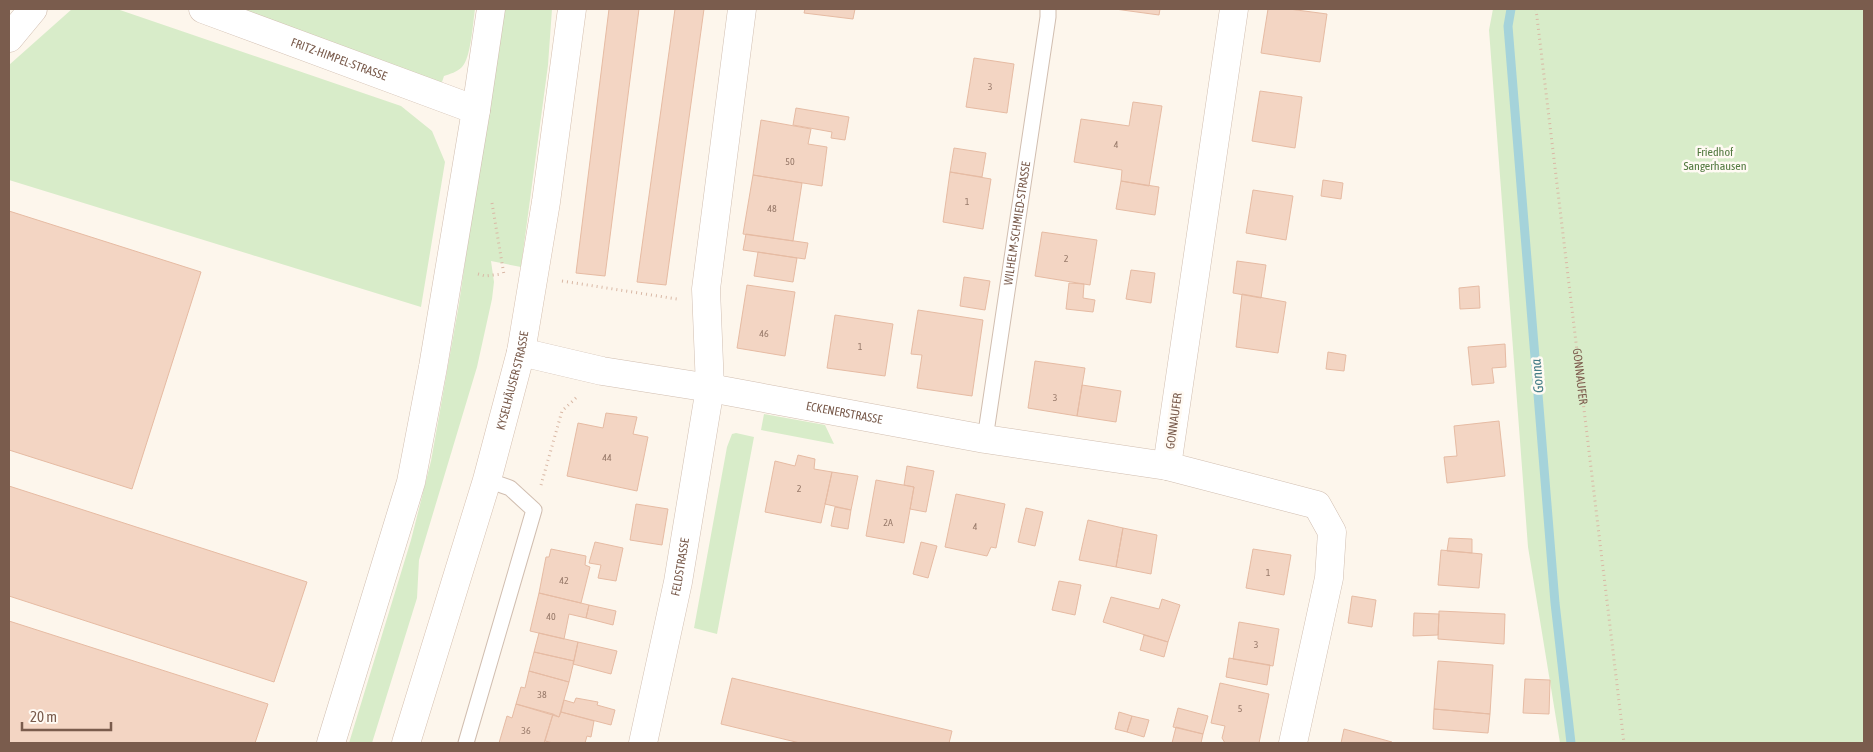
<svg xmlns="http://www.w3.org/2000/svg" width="1873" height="752" viewBox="0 0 1873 752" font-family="'Asap Condensed',sans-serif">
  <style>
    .green { fill: #d8ecc9 }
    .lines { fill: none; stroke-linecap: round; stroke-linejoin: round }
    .stream { stroke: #a5d3da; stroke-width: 9 }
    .building { fill: #f3d5c3; stroke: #e6bba3 }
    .service-casing { stroke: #d1beb0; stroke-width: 17 }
    .minor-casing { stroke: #d1beb0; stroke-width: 29 }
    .secondary-casing { stroke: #d6c0b0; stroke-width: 29 }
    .path { stroke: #d9b8a5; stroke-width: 3; stroke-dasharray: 1 4; stroke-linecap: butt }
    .service { stroke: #fff; stroke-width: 15 }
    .minor { stroke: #fff; stroke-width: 28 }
    .secondary { stroke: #fff; stroke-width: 28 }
    .labels { text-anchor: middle; stroke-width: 5; stroke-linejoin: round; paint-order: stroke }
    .number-label { font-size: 10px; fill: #987a6a }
    .street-label { font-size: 12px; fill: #7a5c4d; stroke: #fffaf3 }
    .park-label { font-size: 12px; fill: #537a41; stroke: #fffaf3 }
    .water-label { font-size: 14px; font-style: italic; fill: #437c86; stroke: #fffaf3 }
  </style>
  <rect width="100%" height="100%" fill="#fdf6ec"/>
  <path class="green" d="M72,9H117L401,106L432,131L445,162L421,307L9,180V65Z
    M237,9H475C473,22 471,58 462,67C457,72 450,74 444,76L441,85Z
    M505,9H552L548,65L521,267L491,261L494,282L492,299L477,367L419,560L417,598L372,743H349L411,540L431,461L459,304L482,144Z
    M1493,9H1864V743H1560L1528,547L1489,30Z
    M764,414L825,425L834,444L761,430Z
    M736,433L754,437L717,634L694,628L727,447L732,434Z"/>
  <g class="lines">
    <path class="stream" d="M1511,9L1508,26L1555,603L1571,743"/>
  </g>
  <path class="building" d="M609,9H639L605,276L576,273Z
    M675,9H704L666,285L637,282Z
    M805,9H855L853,19L804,13Z
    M1115,9H1160L1159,15Z
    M1268,9H1289L1327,14L1320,62L1261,53Z
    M974,58L1014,64L1007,113L966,107Z
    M1260,91L1302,97L1295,148L1252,141Z
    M1133,102L1162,106L1149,186L1121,181L1122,170L1074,162L1081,119L1129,126Z
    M796,108L849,117L845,140L831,138L832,132L793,125Z
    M761,120L811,129L808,144L827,147L822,186L753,175Z
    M954,148L986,153L982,177L950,172Z
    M950,172L991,179L983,229L943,222Z
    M753,175L802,183L793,241L743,234Z
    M1323,180L1343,183L1341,199L1321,196Z
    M1121,181L1159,187L1155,215L1116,209Z
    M1253,190L1293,196L1286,240L1246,233Z
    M9,211L201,272L132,489L9,450Z
    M1042,232L1097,240L1090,285L1035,276Z
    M746,234L808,243L805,259L743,250Z
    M758,252L797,258L793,282L754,276Z
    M1237,261L1266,265L1261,298L1233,293Z
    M1131,270L1155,273L1151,303L1126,299Z
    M964,277L990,281L985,310L960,306Z
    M1069,283L1084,284L1083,298L1095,300L1093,312L1066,309Z
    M747,285L795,292L785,356L737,348Z
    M1479,286L1480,308L1460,309L1459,288Z
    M1242,294L1286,302L1278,353L1236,347Z
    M918,310L983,320L972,396L917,388L922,355L911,354Z
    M835,315L893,324L885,376L827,368Z
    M1505,344L1506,367L1492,368L1494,383L1472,385L1468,347Z
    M1328,352L1346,355L1344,371L1326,369Z
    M1035,361L1085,368L1077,416L1028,408Z
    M1082,385L1121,391L1116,422L1077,416Z
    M606,413L637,417L633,434L648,437L637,491L567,476L578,423L603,428Z
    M1499,421L1505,476L1447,483L1444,457L1457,456L1454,426Z
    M798,455L815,459L814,469L832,472L821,523L765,512L775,461L795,466Z
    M907,466L934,471L926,512L910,509L914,487L904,485Z
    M832,472L858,476L851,510L825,504Z
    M876,480L914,487L904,543L866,536Z
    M9,486L307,582L274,682L9,596Z
    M956,494L1005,504L996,548L991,547L987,556L945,547Z
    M636,504L668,509L662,545L630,540Z
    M835,507L851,510L848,529L831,526Z
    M1026,508L1043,512L1035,546L1018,542Z
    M1088,520L1123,528L1116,567L1079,560Z
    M1123,528L1157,535L1151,574L1116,567Z
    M1449,538L1472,539V553L1447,551Z
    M595,542L623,548L616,581L598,578L601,565L589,563Z
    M921,542L937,546L928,578L913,574Z
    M551,549L586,556L585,565L590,567L581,603L539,593L546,557H549Z
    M1253,549L1291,555L1284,595L1246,588Z
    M1441,550L1482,554L1479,588L1438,585Z
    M1059,581L1081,585L1075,615L1052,610Z
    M539,593L589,605L586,618L569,614L564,639L530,631Z
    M1352,596L1376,600L1372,627L1348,623Z
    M1111,597L1159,609L1162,599L1180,605L1168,642L1103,622Z
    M589,605L616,611L613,625L586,618Z
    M1439,611L1505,614L1504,644L1438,639Z
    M1414,613L1439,614L1438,635L1413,636Z
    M9,621L268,704L255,743H9Z
    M1239,622L1279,629L1273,666L1233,659Z
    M539,633L578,642L574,661L534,652Z
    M1144,635L1168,642L1164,657L1140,650Z
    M578,642L617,651L611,674L573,664Z
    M534,652L574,661L569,682L529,671Z
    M1229,658L1270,665L1267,685L1226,677Z
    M1438,661L1493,665L1490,714L1434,709Z
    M529,671L569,682L559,717L516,704L521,687L525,688Z
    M732,678L952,731L949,743H800L721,724Z
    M1525,679L1550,680L1549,714L1523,713Z
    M1220,683L1269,694L1259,743H1225L1222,738L1225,726L1211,723Z
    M576,698L598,702L597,705L615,710L611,725L561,712L564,700L574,703Z
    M516,704L553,714L544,743H499L507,716L512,718Z
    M1178,708L1208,716L1203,734L1173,727Z
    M1434,709L1490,714L1488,733L1433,729Z
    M561,712L594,721L591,737L587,736L585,743H553L545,741L553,714L559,717Z
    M1119,712L1132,716L1127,732L1115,729Z
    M1132,716L1149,720L1144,737L1127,732Z
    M1176,727L1203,734L1201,743H1172Z
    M1344,729L1392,742V743H1341Z"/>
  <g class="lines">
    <defs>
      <g id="service">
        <path id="s2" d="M985,439L1048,17V9"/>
        <path d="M466,743L534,510L510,488L487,480"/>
      </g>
      <g id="minor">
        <path id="s3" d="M203,9L476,110"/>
        <path d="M1234,9L1167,466L1317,505L1332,532L1329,578L1293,743"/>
        <path d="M9,38L33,9"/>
        <path id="s4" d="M521,352L602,371L710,388L985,439L1167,466"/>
        <path d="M331,743L411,482L433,367L476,110L491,9"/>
        <path id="s5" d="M643,743L678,582L710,388L706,289L742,9"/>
      </g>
      <g id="secondary">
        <path id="s6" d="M406,743L487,480L521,352L546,202L572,9"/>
      </g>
    </defs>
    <use href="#service" class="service-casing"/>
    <use href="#minor" class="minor-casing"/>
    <use href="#secondary" class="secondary-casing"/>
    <g class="path">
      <path id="s1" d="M1536,9L1624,743"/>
      <path d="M492,203L504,275"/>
      <path d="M478,274L485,276L502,274"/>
      <path d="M562,281L677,299"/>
      <path d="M541,485L562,411L578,396"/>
    </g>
    <use href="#service" class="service"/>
    <use href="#minor" class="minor"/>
    <use href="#secondary" class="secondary"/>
  </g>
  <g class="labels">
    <g class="number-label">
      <text x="990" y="90">3</text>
      <text x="1116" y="148">4</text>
      <text x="790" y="165">50</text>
      <text x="967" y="205">1</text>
      <text x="772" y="212">48</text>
      <text x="1066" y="262">2</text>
      <text x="764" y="337">46</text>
      <text x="860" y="350">1</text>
      <text x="1055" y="401">3</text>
      <text x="607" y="461">44</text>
      <text x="799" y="492">2</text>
      <text x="888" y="526">2A</text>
      <text x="975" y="530">4</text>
      <text x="1268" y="576">1</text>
      <text x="564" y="584">42</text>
      <text x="551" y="620">40</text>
      <text x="1256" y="648">3</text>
      <text x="542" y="698">38</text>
      <text x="1240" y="712">5</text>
      <text x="526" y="734">36</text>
    </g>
    <g class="street-label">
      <text dy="4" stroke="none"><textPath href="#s3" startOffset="145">FRITZ-HIMPEL-STRASSE</textPath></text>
      <text dy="4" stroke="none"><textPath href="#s2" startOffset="218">WILHELM-SCHMIED-STRASSE</textPath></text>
      <text dy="4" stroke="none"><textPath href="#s1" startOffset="370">GONNAUFER</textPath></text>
      <text dy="4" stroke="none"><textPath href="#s6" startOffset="378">KYSELHÄUSER STRASSE</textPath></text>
      <text dy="4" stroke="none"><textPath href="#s4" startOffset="329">ECKENERSTRASSE</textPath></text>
      <text transform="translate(1174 421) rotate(-82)" y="4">GONNAUFER</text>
      <text dy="4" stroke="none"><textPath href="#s5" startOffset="180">FELDSTRASSE</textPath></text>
    </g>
    <g class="park-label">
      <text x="1715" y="156">Friedhof<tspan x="1715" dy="14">Sangerhausen</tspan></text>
    </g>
    <g class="water-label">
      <text transform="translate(1537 376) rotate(-95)" y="5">Gonna</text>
    </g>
  </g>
  <rect width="1873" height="752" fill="none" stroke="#7a5c4d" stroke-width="20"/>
  <path d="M22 722v8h89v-8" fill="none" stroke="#7a5c4d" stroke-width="2.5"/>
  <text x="30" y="722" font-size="15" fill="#7a5c4d" stroke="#fffaf3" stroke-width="4" paint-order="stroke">20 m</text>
</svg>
